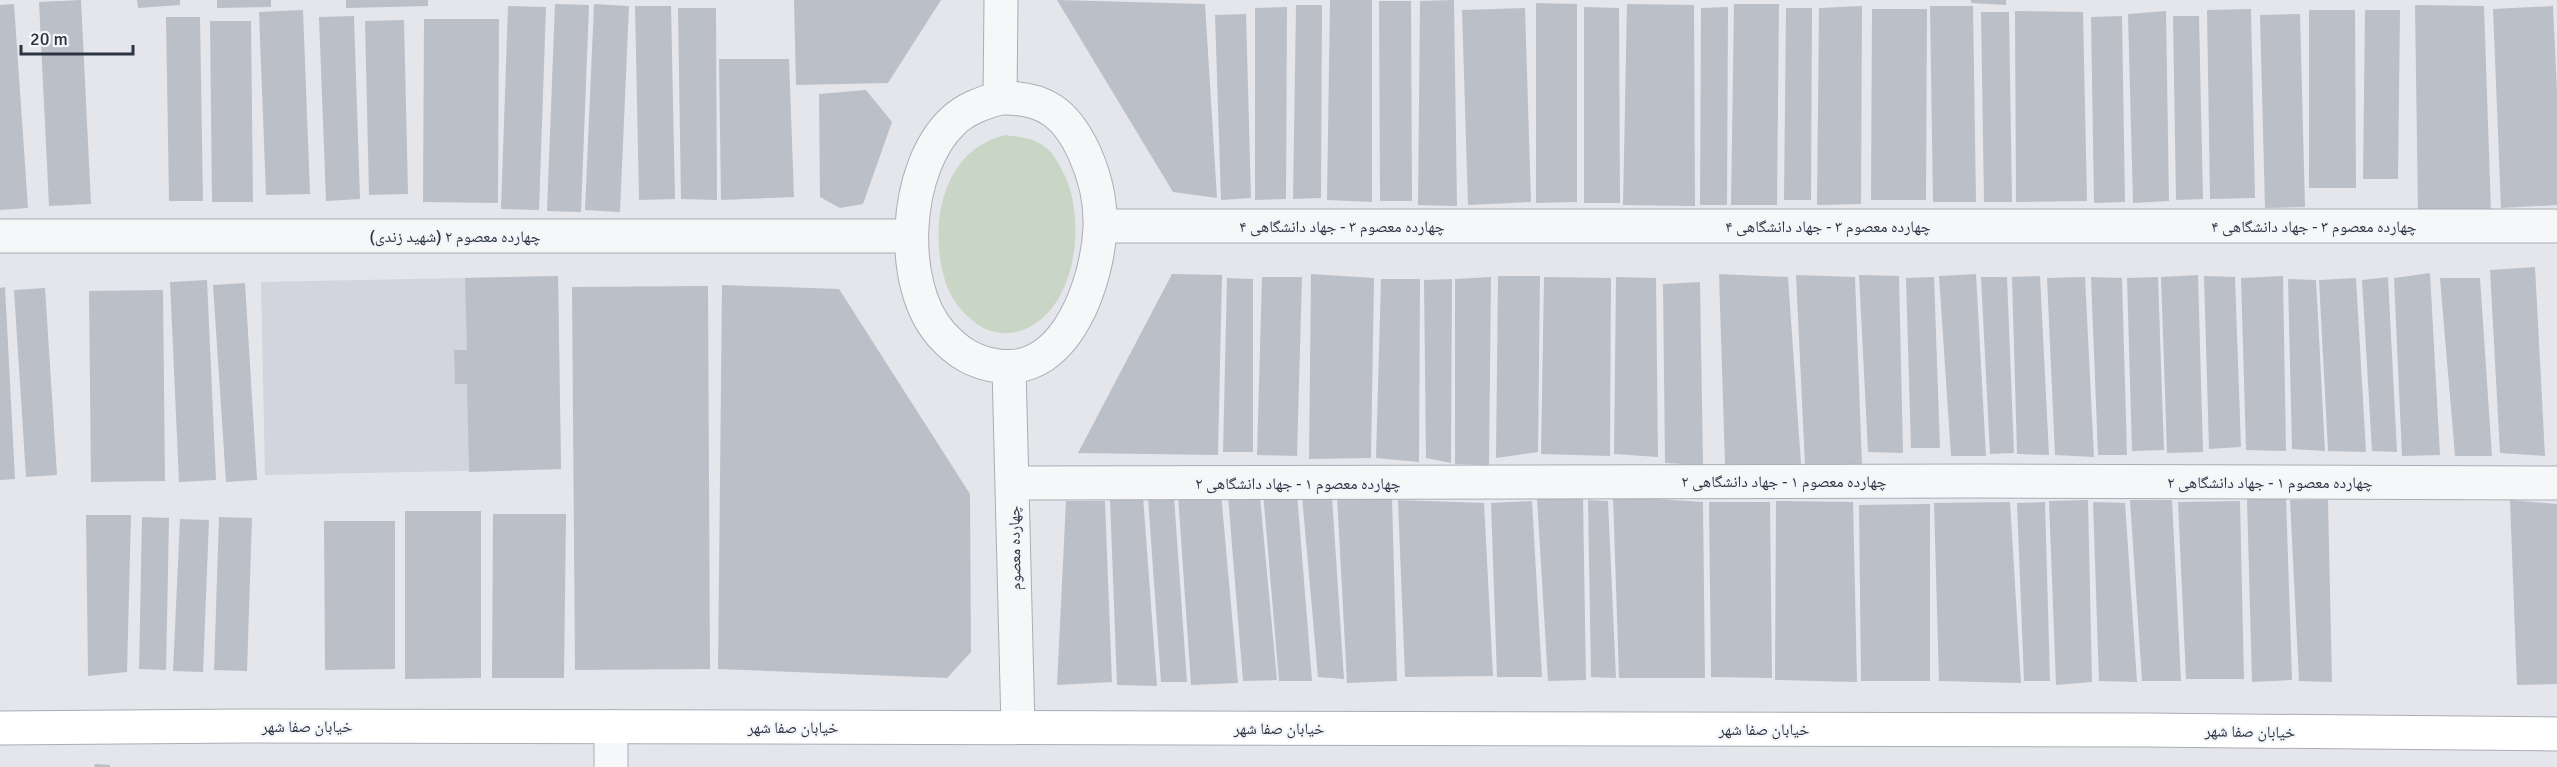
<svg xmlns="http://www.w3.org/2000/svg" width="2557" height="767" viewBox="0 0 2557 767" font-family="Signika,'Noto Naskh Arabic',sans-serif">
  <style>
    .built { fill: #d2d5dd }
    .green { fill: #c9d5c5 }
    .building { fill: #bbbfc8 }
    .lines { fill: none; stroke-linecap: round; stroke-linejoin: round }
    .street-casing { stroke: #a9adb5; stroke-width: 35 }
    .secondary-casing { stroke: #a9adb5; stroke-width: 35 }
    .street { stroke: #f6f7f9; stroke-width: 33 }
    .secondary { stroke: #fff; stroke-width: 33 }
    .labels { text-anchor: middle; stroke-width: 4.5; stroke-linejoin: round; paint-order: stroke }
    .street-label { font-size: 16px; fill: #2c3443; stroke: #f3f5f8 }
  </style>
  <rect width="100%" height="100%" fill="#e4e6eb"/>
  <path class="built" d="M558,276L561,469L265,475L261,282Z"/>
  <path class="green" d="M1005,135C1019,137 1033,138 1044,146C1055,154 1059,165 1065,176C1087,223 1076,317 1016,332C1003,335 988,332 977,324C961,312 949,297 944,277C929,222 943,150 1005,135Z"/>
  <path class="building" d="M81,0L91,204L49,206L39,2Z
    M137,0H180V5L138,8Z
    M217,0H271V7L217,8Z
    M346,0H428V6L346,8Z
    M794,0H941L888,83L796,85Z
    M1057,0L1205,4L1217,198L1173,192Z
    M1330,0H1372V202L1327,200Z
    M1454,0L1457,206L1418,205L1420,1Z
    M1971,0H2006V5L1971,3Z
    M1379,1H1411L1412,201H1380Z
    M1536,3L1577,4V202L1536,203Z
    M14,4L28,208L0,210V5Z
    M555,4L589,5L581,212L547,211Z
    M594,4L629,6L620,212L585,210Z
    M1627,4L1694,5L1695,206L1623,205Z
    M1734,4H1779L1777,205H1731Z
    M1296,5H1322L1321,198L1293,199Z
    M2415,5L2484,6L2491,212L2418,214Z
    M508,6L546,7L539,210L501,209Z
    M635,6H671L675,199L639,200Z
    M1862,6L1861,204L1817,205L1819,8Z
    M1930,6H1973L1976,202H1933Z
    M2553,6L2557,92V205L2501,208L2493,9Z
    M1287,7L1286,199L1255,200V8Z
    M1584,7L1619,8L1620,203H1584Z
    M1728,7L1727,205H1700L1701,8Z
    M678,8H716L717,200L681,199Z
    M1525,8L1531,202L1468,205L1462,10Z
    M1786,8H1812L1811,200H1784Z
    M1872,9H1927L1926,200H1871Z
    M2251,9L2255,198L2210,199L2207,10Z
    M303,10L310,194L266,195L259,12Z
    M2309,10H2355L2356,188H2309Z
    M2365,10H2400L2398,179H2363Z
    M2015,11L2083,12L2087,201L2016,202Z
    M2166,11L2169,201L2133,203L2128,14Z
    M1981,12H2009L2012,202H1984Z
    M1246,14L1251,198L1221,200L1215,15Z
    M2300,14L2305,207L2265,208L2260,15Z
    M354,16L360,199L326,201L319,17Z
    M2122,16L2125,202L2094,203L2091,17Z
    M2173,16H2199L2203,199L2176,200Z
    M166,17H200L203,201H169Z
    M424,19H499L498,203L423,202Z
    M404,20L408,194L369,195L365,21Z
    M210,21H251L253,202H212Z
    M719,59H789L794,197L721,200Z
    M866,90L892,122L863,204L840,208L820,197L819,94Z
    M2535,267L2545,456L2500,453L2490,270Z
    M2430,273L2440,455L2402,456L2394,278Z
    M1172,274L1222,275L1218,455L1078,453Z
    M1311,274L1374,278L1371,458L1309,459Z
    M1719,274L1788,277L1801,464H1725Z
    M1976,274L1986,456H1951L1939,276Z
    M1796,275L1855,277L1862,465H1805Z
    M1859,275L1899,276L1903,453L1868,452Z
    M2198,275L2203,452L2167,453L2161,277Z
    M558,276L561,469L469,472L467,384H455L454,350H467L465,278Z
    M1498,276H1540L1538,452L1496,458Z
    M2040,276L2049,455L2017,454L2012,277Z
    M2204,276L2235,277L2241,447L2209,449Z
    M2283,276L2286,451L2246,450L2241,278Z
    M1262,277H1302L1297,456L1257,455Z
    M1491,277L1489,465L1455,464V279Z
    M1544,277L1611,278L1610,456L1541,454Z
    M1616,277L1656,278L1658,457L1614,454Z
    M1934,277L1940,448H1911L1906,278Z
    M1981,277H2007L2014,453L1990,454Z
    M2085,277L2094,457L2055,455L2047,278Z
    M2091,277L2122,278L2127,455H2098Z
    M2158,277L2164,450L2132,451L2127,278Z
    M2388,277L2397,452L2372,451L2362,280Z
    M1227,278L1253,279V452H1223Z
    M2356,278L2366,452L2328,451L2319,280Z
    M2440,278H2480L2492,456H2455Z
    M1381,279H1420L1419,462L1376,458Z
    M1452,279L1451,463L1426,458L1424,280Z
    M2288,279L2316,280L2325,451L2292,449Z
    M207,280L216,480L179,482L170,282Z
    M1700,282L1703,465L1665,463L1663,284Z
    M245,283L257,480L226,482L213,285Z
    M722,285L839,289L970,494L971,652L947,678L718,669Z
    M708,286L710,669L575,670L572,287Z
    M5,287L15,479L0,480V288Z
    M45,288L57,475L26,477L14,290Z
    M163,290L165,481L91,482L89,291Z
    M1263,492L1297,493L1312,681H1279Z
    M1221,493L1238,683L1191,685L1178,495Z
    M1143,496L1157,686L1117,685L1110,499Z
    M1228,496L1260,497L1277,680L1243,681Z
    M1302,496L1332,497L1344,679L1318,677Z
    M1337,496L1392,497L1397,681L1347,683Z
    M1613,496L1703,502L1705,678H1619Z
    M1174,497L1187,682H1161L1148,498Z
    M2286,497L2292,680L2252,682L2247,499Z
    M1537,498H1583L1586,680L1548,681Z
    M1398,500L1484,503L1493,676L1405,677Z
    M1588,500L1608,501L1616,678L1591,677Z
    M2088,500L2092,682L2056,685L2049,501Z
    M2130,500H2172L2181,681H2142Z
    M2290,500H2328L2332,682L2299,681Z
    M2510,500L2557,504V684L2517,685Z
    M1066,501H1105L1112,682L1057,685Z
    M1532,501L1542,677H1497L1491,503Z
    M1776,501L1853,502L1857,682L1775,680Z
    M2240,501L2244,679H2186L2178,502Z
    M1709,502H1770L1772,678L1711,677Z
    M2010,502L2021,683L1939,681L1934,503Z
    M2045,502L2050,681H2024L2017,503Z
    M2093,502L2125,503L2137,682L2099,681Z
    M1930,504V681H1861L1859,505Z
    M405,511H481V678L405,679Z
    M493,514H566L564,678H492Z
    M86,515H131L127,672L88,676Z
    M142,517L169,518L166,670L139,669Z
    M219,517L252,518L247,671L214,670Z
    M180,519L209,520L203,672L173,671Z
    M324,521H395V669L325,670Z
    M95,764L110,765V767H94Z"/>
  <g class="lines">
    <defs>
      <path id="street" d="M1000,98C1044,97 1066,113 1084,152C1095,176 1101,201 1100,227C1098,280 1067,375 999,366C974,363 957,352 941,334C897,284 904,168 952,122C965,109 982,103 1000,98Z
        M1000,98L1001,0
        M1100,226H2557
        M0,236H911
        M1009,368L1018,727
        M1012,483L1982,481L2557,483
        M611,767V727"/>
      <path id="secondary" d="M0,728L244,726L2146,730L2557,734"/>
    </defs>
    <use href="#street" class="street-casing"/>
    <use href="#secondary" class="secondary-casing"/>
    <use href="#street" class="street"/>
    <use href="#secondary" class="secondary"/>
  </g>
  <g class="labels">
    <g class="street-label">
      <text x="1342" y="232">چهارده معصوم ۳ - جهاد دانشگاهی ۴</text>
      <text x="1828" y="232">چهارده معصوم ۳ - جهاد دانشگاهی ۴</text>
      <text x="2314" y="232">چهارده معصوم ۳ - جهاد دانشگاهی ۴</text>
      <text x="455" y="242">چهارده معصوم ۲ (شهید زندی)</text>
      <text x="1784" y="487">چهارده معصوم ۱ - جهاد دانشگاهی ۲</text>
      <text x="2270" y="488">چهارده معصوم ۱ - جهاد دانشگاهی ۲</text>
      <text x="1298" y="489">چهارده معصوم ۱ - جهاد دانشگاهی ۲</text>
      <text transform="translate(1014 548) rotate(-91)" y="6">چهارده معصوم</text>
      <text x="307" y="732">خیابان صفا شهر</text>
      <text x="793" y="733">خیابان صفا شهر</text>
      <text x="1279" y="734">خیابان صفا شهر</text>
      <text x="1764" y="735">خیابان صفا شهر</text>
      <text transform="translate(2250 731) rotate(1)" y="6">خیابان صفا شهر</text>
    </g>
  </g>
  <path d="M21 45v9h112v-9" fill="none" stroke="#2c3443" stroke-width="3"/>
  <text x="30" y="45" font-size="18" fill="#2c3443" stroke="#f3f5f8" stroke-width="4.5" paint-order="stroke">20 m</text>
</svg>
